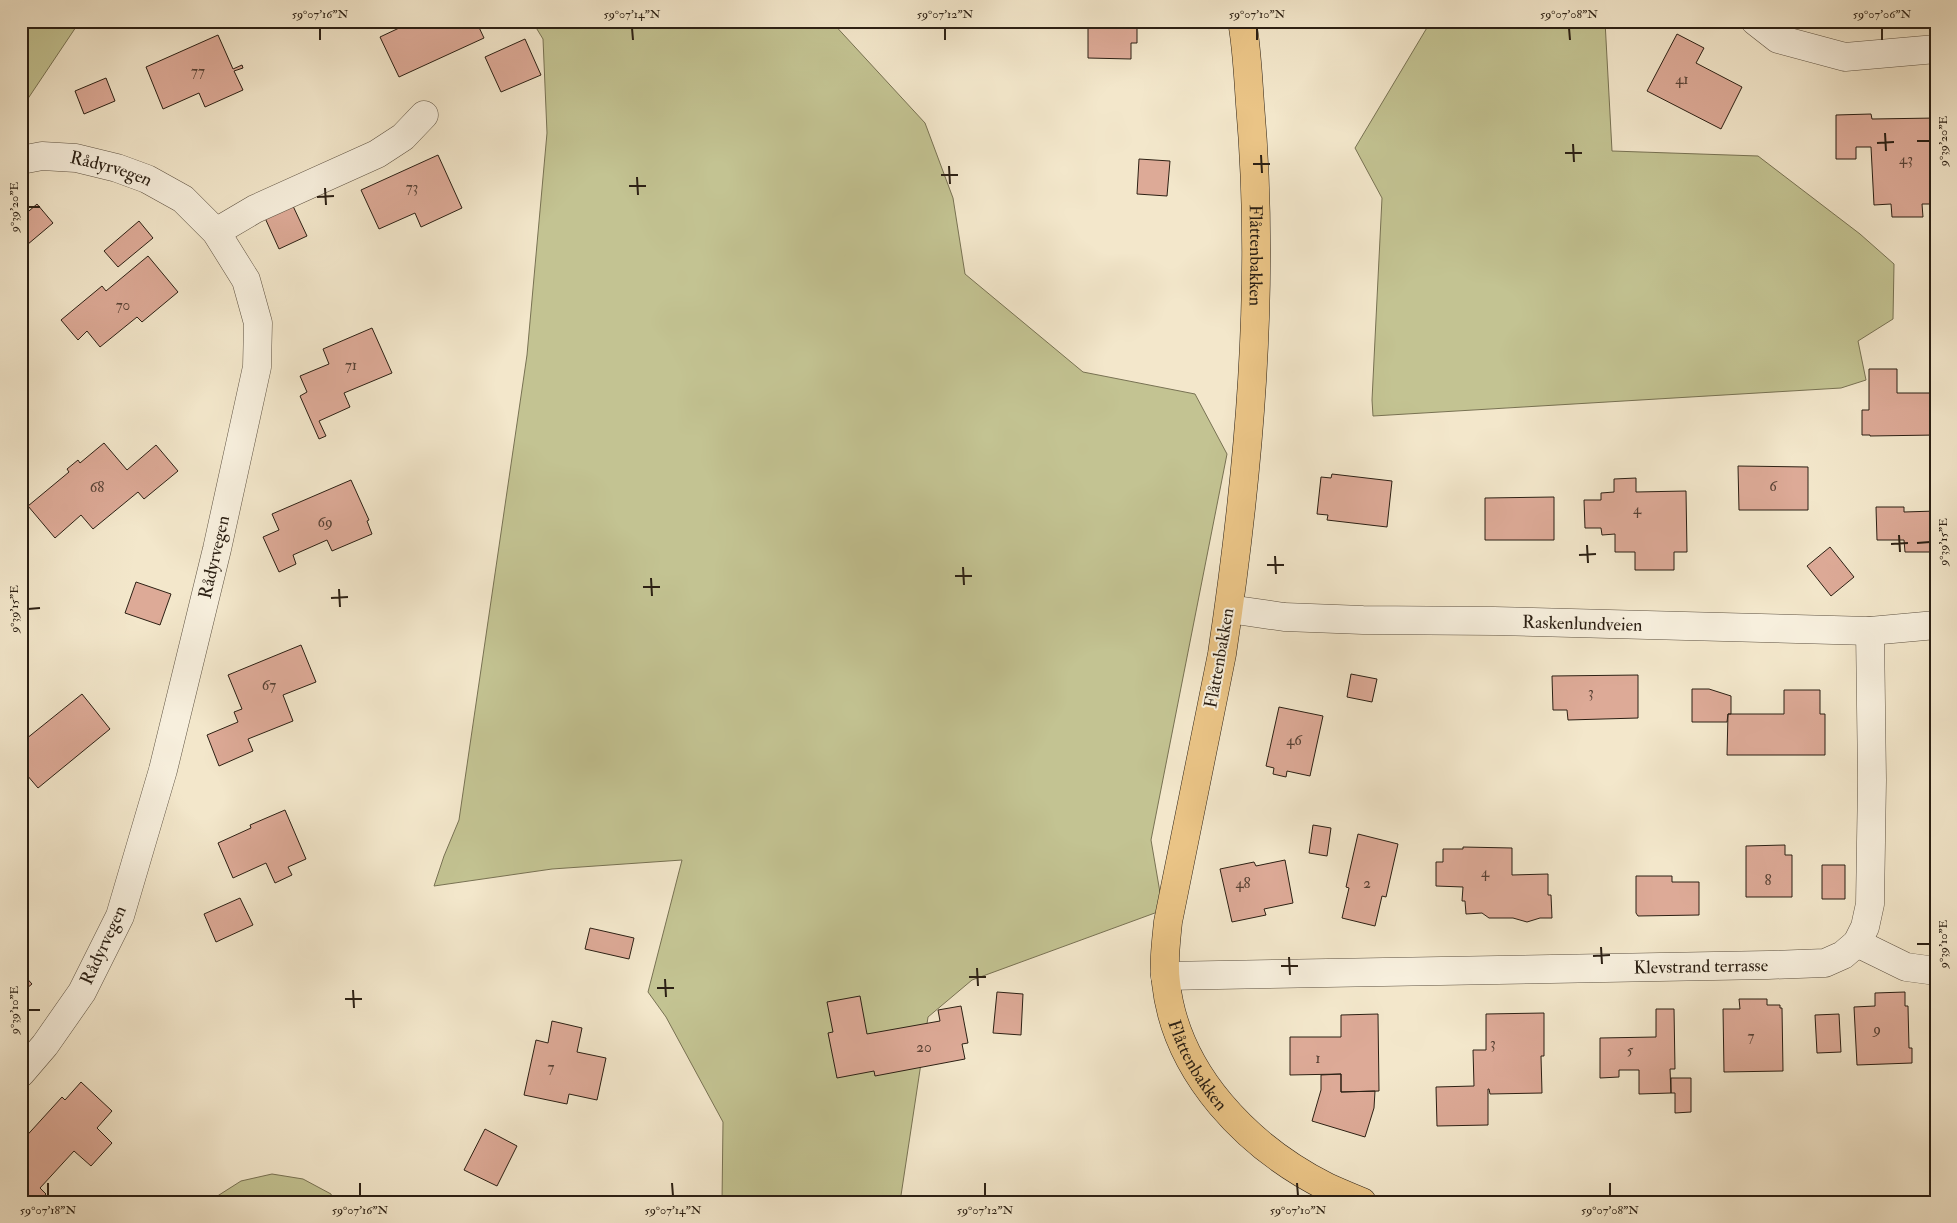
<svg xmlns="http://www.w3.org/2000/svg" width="1957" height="1223" viewBox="0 0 1957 1223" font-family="'IM FELL Double Pica',serif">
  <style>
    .green { fill: #c3c392; stroke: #787253 }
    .building { fill: #ddaa97; stroke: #2c2014 }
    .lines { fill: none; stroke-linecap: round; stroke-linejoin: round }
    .minor-casing { stroke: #5e5242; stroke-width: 29 }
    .major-casing { stroke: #2c2014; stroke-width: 29 }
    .minor { stroke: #f7efdd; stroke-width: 28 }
    .major { stroke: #eac486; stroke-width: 28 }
    .ticks { fill: none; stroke: #2c2014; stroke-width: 2 }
    .labels { text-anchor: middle; stroke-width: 4; stroke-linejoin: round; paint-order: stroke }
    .number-label { font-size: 15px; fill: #584235 }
    .street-label { font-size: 18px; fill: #2c2014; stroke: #f7efdd }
    .neatline { fill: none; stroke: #2c2014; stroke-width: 2 }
    .ticks-label { font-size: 12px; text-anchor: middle; fill: #2c2014 }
  </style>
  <rect width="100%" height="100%" fill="#f3e7cb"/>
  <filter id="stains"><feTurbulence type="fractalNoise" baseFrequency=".004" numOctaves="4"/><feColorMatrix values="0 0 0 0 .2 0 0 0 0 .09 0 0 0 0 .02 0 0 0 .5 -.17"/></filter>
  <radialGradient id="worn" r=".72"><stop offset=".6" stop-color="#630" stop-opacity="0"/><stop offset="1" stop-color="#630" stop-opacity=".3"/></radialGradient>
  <path class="green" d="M21,21H80L21,109Z
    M532,21H831L925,123L953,198L965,274L1083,372L1195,394L1227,454L1151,840L1163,910L972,980L928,1017L900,1202H722L723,1122L666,1017L648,992L682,860L552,869L434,886L444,856L459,820L527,355L547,133L543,39Z
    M1431,21H1605L1612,151L1758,156L1860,234L1894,264L1893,319L1858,341L1866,380L1841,388L1373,416L1372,400L1382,198L1355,148Z
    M272,1174L303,1179L331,1194L333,1202H208L241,1181Z"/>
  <path class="building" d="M414,21H476L484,38L399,77L380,37Z
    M1088,21H1131V28H1137V43H1131V59L1088,58Z
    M1677,34L1704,48L1696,63L1742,87L1721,129L1647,91Z
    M218,35L233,69L242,65L243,68L234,71L243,90L205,107L199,93L163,109L146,67Z
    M525,39L541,75L501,92L485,57Z
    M106,78L115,101L84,114L75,91Z
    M1871,114L1872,119L1936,118V204H1922L1923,217H1892L1891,204L1874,205L1871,147H1856V159H1836V115Z
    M438,155L462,208L421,227L415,213L379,229L361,190Z
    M1139,159L1170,161L1167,196L1137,194Z
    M37,204L53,223L21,250V218Z
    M293,206L307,236L279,249L265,218Z
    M139,221L153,238L118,267L104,251Z
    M148,256L178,292L142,322L137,317L100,347L87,331L78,340L61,320L102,286L106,291Z
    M372,328L392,373L344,393L350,407L319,421L326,436L319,439L300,396L307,392L300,376L329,364L323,349Z
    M1869,369H1897V393H1936V435L1870,436V435H1862V410H1869Z
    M104,443L127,470L156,445L178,471L144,499L138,492L93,529L81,515L55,538L28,506L69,472L67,469L78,460L80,463Z
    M1738,466L1808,467V510H1739Z
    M1332,474L1392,481L1387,527L1327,520L1328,515L1317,514L1321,477L1331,478Z
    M1636,478V492L1686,491L1687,552H1674V570H1635V552H1615V534L1602,535L1601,528H1585L1584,500H1601V493L1614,492V479Z
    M351,480L369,520L367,521L372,534L332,551L327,540L293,555L296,564L279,572L263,537L279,530L272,514Z
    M1554,497V540H1485V498Z
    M1876,507H1904V512L1936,511V552H1905L1904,540H1877Z
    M1830,547L1854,577L1831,596L1807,566Z
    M136,582L171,594L160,625L125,613Z
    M301,645L316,682L283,695L293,721L248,739L253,751L219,766L207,735L238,722L234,712L242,709L228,675Z
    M1351,674L1377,679L1372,702L1347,697Z
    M1638,675V718L1568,720L1567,710H1553L1552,676Z
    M1692,689H1709L1731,696V714H1728L1727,722H1692Z
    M1784,690H1820V714H1825V755H1727L1728,714H1784Z
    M82,694L110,729L38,788L21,768V743Z
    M1279,707L1323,716L1310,776L1287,771L1286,777L1273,774L1274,768L1266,766Z
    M285,810L306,859L288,867L292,875L275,883L266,863L233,878L218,843L251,828L250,825Z
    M1313,825L1331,828L1327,856L1309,853Z
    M1358,834L1398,844L1386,897L1382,896L1375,926L1342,918L1349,888L1346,887Z
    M1785,845V855H1792V897H1746V846Z
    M1463,847L1512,848V875L1548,874V895H1551L1552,918H1540L1527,922L1513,918H1489L1482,913L1466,914L1465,901H1462L1463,887L1436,886V862H1443V849H1463Z
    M1285,860L1293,903L1264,909L1266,915L1232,922L1220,869L1254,862L1256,866Z
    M1822,865H1845V899H1822Z
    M1636,876H1672V882H1699V915L1638,916L1636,913Z
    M240,898L253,925L216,942L204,914Z
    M590,928L634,938L629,959L585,949Z
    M21,972L32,984L21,993Z
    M997,992L1023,994L1021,1035L993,1033Z
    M1905,992V1006H1908L1909,1048H1912V1063L1857,1065L1854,1007L1875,1006V993Z
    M860,996L867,1034L940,1021L938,1010L961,1006L968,1043L962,1044L965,1059L875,1076L874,1071L837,1078L828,1033L833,1032L827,1002Z
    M1739,999H1767V1005H1780V1008H1782L1783,1071L1724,1072L1723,1009H1740Z
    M1656,1009H1674L1675,1069H1670L1671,1093L1639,1094V1070H1619V1077L1600,1078V1038L1656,1037Z
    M1544,1013V1056H1541L1542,1093L1490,1094L1489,1089H1488V1125L1437,1126L1436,1087L1474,1086L1473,1050H1486V1014Z
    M1378,1014L1379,1091L1341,1092V1074L1290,1075V1037H1341V1015Z
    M1839,1014L1841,1052L1817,1053L1815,1015Z
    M552,1021L582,1028L577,1052L606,1058L597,1100L569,1094L567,1104L524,1095L536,1040L548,1043Z
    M1341,1074V1092L1375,1091L1374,1108L1365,1137L1312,1121L1321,1090V1075Z
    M1671,1078H1691V1112L1675,1113V1093H1671Z
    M81,1082L112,1111L97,1128L112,1143L91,1166L74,1151L40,1188L46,1194L39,1202H21V1142L62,1097L65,1100Z
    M485,1129L517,1146L497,1186L464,1170Z"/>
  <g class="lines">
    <defs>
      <g id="minor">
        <path d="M1755,21L1778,39L1845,57L1936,49"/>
        <path id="s1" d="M21,160L42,156L76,158L117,168L147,179L183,199L216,232L246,280L258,323L257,367L217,549L163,770L120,916L82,992L45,1045L21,1073"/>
        <path d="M216,232L255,209L377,154L403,137L424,115"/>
        <path id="s2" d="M1229,609L1284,617L1363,620L1494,621L1870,631L1936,625"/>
        <path d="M1857,943L1906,967L1936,971"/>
        <path id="s3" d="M1165,976L1768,965L1825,963L1843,955L1857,943L1865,927L1870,904L1872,780L1870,631"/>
      </g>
      <g id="major">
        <path id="s4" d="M1242,21C1247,49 1248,76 1250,104C1266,287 1249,473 1222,654L1168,922C1166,942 1163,963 1166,983C1176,1074 1248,1147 1327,1187C1338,1192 1350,1197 1362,1202"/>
      </g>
    </defs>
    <use href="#minor" class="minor-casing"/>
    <use href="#major" class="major-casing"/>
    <use href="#minor" class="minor"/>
    <use href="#major" class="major"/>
  </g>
  <path class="ticks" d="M320,28V40M632,28L633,40M945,28V40M1257,28V40M1569,28L1570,40M1882,28V40M1885,133L1886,151M1917,141H1930M1877,143L1894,142M1573,144L1574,162M1565,153H1582M1261,155L1262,173M1253,164H1270M949,166L950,184M941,175H958M637,177L638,195M629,186H646M325,188L326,205M317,197L334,196M28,207H40M1899,535L1900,552M1917,543L1930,542M1891,544L1908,543M1587,545L1588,563M1579,555L1596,554M1275,556L1276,574M1267,565H1284M963,567L964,585M955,576H972M651,578L652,596M643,587H660M339,589L340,607M331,598L348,597M28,609L40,608M1917,944H1930M1601,947L1602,964M1593,956L1610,955M1289,957L1290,975M1281,966H1298M977,968L978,986M969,977H986M665,979L666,997M657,988H674M353,990L354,1008M345,999H362M28,1010H40M48,1183V1196M360,1183V1196M672,1183L673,1196M985,1183V1196M1297,1183L1298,1196M1610,1183V1196"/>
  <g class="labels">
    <g class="number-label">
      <text x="198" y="76">77</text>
      <text x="1682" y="84">41</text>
      <text x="1906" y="164">43</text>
      <text x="412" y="192">73</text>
      <text x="123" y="310">70</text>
      <text x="351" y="370">71</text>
      <text x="1773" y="491">6</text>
      <text x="97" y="492">68</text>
      <text x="1637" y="514">4</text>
      <text x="325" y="527">69</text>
      <text x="269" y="690">67</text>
      <text x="1591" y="697">3</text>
      <text x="1294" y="745">46</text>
      <text x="1485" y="877">4</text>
      <text x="1768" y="885">8</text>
      <text x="1243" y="888">48</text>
      <text x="1367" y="888">2</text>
      <text x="1877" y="1034">9</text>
      <text x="1751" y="1041">7</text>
      <text x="1493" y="1048">3</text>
      <text x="924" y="1052">20</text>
      <text x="1630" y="1055">5</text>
      <text x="1318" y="1063">1</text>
      <text x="551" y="1072">7</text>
    </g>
    <g class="street-label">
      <text dy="6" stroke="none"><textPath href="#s1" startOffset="92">Rådyrvegen</textPath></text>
      <text dy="6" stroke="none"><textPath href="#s4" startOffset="235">Flåttenbakken</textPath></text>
      <text transform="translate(214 557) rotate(-77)" y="6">Rådyrvegen</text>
      <text dy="6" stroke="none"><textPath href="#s2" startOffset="354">Raskenlundveien</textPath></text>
      <text transform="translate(1219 658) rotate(-80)" y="6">Flåttenbakken</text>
      <text transform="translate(103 945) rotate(-65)" y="6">Rådyrvegen</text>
      <text dy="6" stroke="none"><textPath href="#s3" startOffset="536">Klevstrand terrasse</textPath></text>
      <text dy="6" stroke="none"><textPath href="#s4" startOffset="1059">Flåttenbakken</textPath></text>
    </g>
  </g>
  <rect width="1957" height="1223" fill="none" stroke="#f3e7cb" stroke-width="55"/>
  <rect x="28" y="28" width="1902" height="1168" class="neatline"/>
  <g class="ticks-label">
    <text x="320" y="18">59°07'16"N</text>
    <text x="632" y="18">59°07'14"N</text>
    <text x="945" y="18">59°07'12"N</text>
    <text x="1257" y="18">59°07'10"N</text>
    <text x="1569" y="18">59°07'08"N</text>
    <text x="1882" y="18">59°07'06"N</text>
    <text transform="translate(1943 141) rotate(-90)" y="4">9°39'20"E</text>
    <text transform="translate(14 207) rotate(-90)" y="4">9°39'20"E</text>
    <text transform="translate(1943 542) rotate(-90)" y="4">9°39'15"E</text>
    <text transform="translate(14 609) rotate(-90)" y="4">9°39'15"E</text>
    <text transform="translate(1943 944) rotate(-90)" y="4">9°39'10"E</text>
    <text transform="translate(14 1010) rotate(-90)" y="4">9°39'10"E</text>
    <text x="48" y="1214">59°07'18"N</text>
    <text x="360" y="1214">59°07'16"N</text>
    <text x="673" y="1214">59°07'14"N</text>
    <text x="985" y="1214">59°07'12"N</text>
    <text x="1298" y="1214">59°07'10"N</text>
    <text x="1610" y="1214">59°07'08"N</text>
  </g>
  <rect width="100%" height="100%" filter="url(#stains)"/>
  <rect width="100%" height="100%" fill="url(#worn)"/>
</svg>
